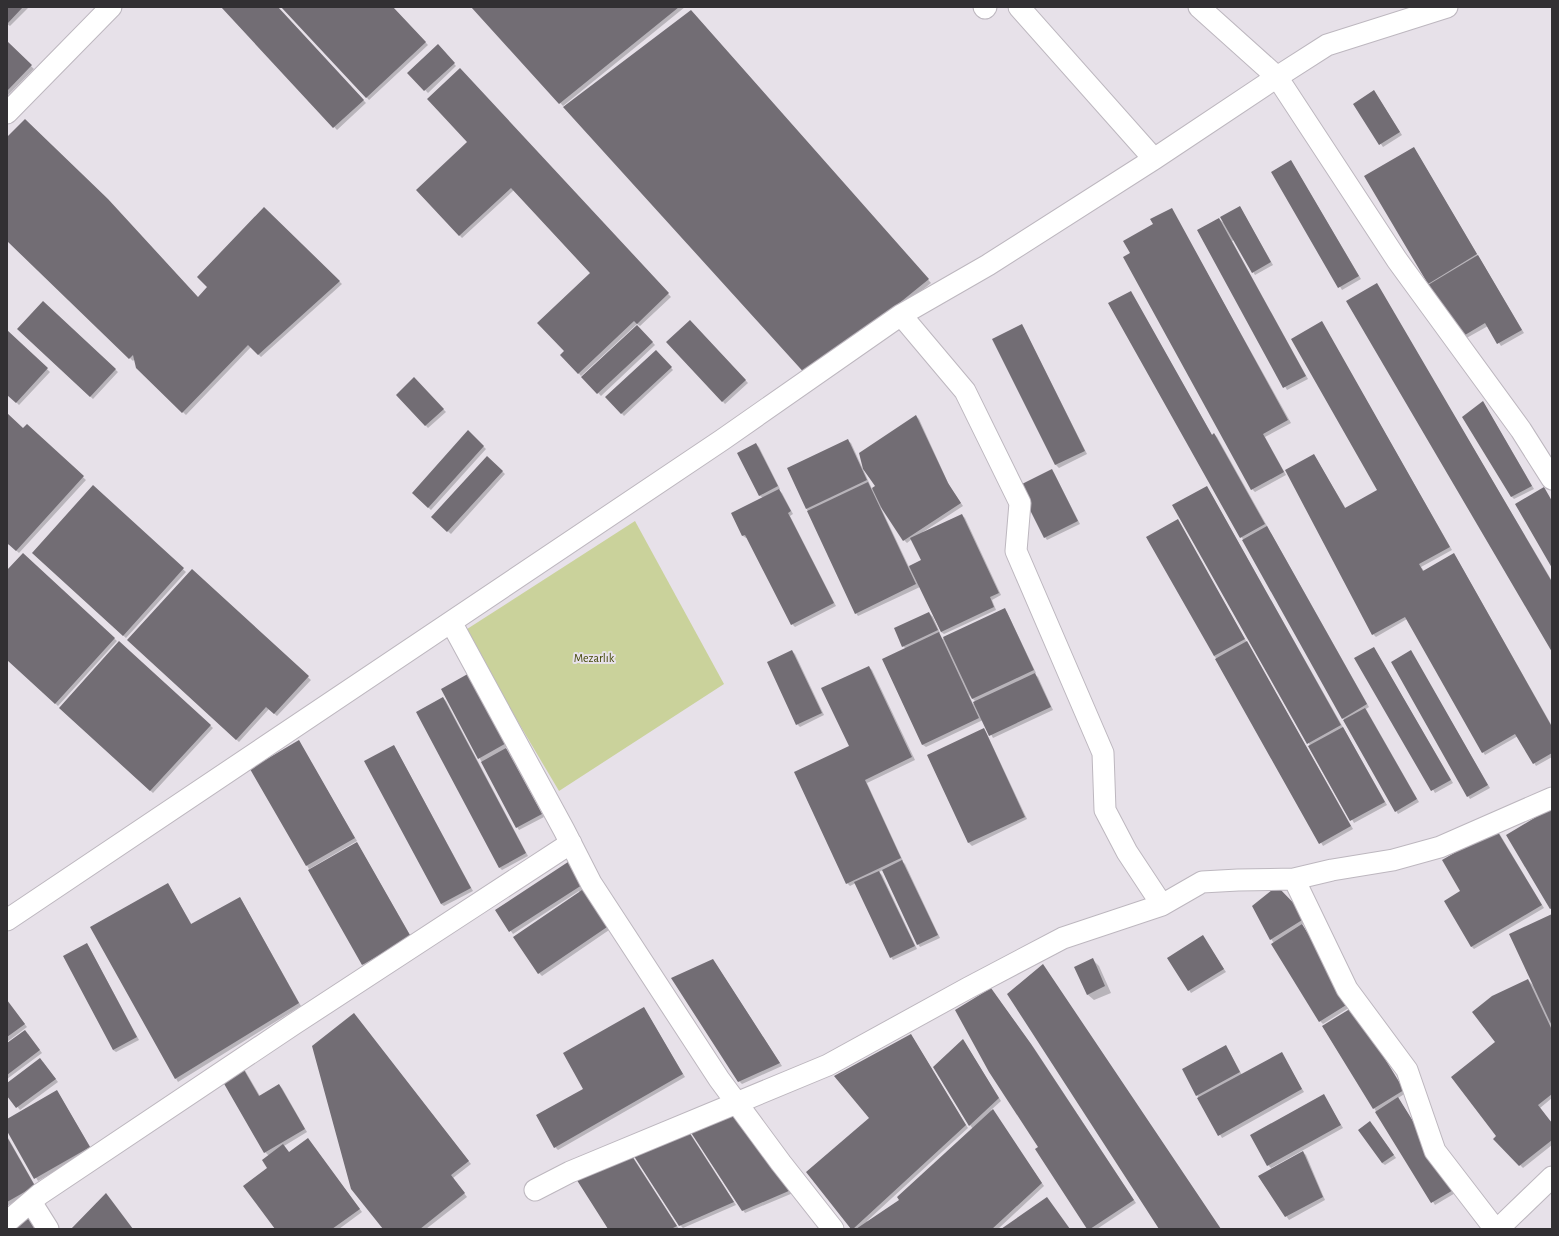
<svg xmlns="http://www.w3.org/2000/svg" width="1559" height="1236" viewBox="0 0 1559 1236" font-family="'Alegreya Sans',sans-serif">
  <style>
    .green { fill: #cad29b }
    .shadow { fill: #0003; fill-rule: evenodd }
    .building { fill: #726d74 }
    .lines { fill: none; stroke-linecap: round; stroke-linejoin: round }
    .minor-casing { stroke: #bdb7bf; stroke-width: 23 }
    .minor { stroke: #fff; stroke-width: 21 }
    .labels { text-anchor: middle; stroke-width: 4; stroke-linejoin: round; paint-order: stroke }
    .park-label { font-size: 12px; fill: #414606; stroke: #e7e1e9 }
  </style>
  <rect width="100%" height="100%" fill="#e7e1e9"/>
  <path class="green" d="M635,521L724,684L559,791L464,631Z"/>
  <path class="shadow" d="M7,7H29L10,26L7,24Z
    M222,7H277L366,103L337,130Z
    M283,7H392L428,45L369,100Z
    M472,7H685L563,106Z
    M694,14L931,283L812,379Z
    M7,43L34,69L7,96Z
    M438,46L456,66L428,93L409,73Z
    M460,70L671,297L640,326L637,324L581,376L562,355L565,351L591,274L514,190L462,238L417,190L469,142Z
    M1374,91L1402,135L1383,147L1354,104Z
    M7,139L198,298L209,287L264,209L342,284L261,357L251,347L186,415L137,368L135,359L133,361L7,240Z
    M1414,148L1524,333L1501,346L1488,326L1463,340L1428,283Z
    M1291,161L1361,279L1342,290L1272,172Z
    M1240,207L1273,265L1255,275L1234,240L1232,241L1308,379L1287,390L1198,231L1219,219L1225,224Z
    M1171,209L1291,423L1265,437L1286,475L1255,492L1252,489L1132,254L1155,225Z
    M1376,284L1552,581V650Z
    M1131,292L1212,435L1214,434L1217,437L1369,707L1366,709L1419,802L1398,814L1343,718L1244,540L1241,537Z
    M43,303L118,372L93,399L18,329Z
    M690,321L748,383L725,404L667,342Z
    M1322,323L1452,550L1421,567L1424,571L1456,557L1552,726V757L1536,766L1518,736L1485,755L1483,752L1407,619L1376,637L1373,634L1314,455L1346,509L1379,490Z
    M637,326L655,345L601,396L583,377Z
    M1022,326L1024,328L1087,454L1059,468L1056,465L994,340Z
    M7,331L50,372L19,405L7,393Z
    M656,351L673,370L624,416L607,397Z
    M414,379L446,412L428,428L397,395Z
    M1483,402L1534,489L1514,499L1512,497Z
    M7,415L23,430L27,425L86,480L19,553L9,544L7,546Z
    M916,416L919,419L950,487L963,506L923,532L924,533L962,515L965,518L1001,595L992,600L996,610L944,634L941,632L920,587L858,616L856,613L788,469L848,441L851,443L872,489L876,487ZM882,507L904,540L907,543L912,539L922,561L909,567L881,508Z
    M468,432L486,449L431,510L413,493Z
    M756,444L759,447L780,489L779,490L782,493L793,514L790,516L836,606L795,627L792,624L748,537L746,538L743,536L763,498L759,495Z
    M487,457L505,474L451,534L432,517Z
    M1052,471L1054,473L1080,524L1047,540L1045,537Z
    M93,487L186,572L126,638L33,553Z
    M1207,487L1387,805L1354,823L1174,506Z
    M1178,521L1353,829L1323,846L1217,659L1214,656Z
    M23,554L117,641L58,706L7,659V571Z
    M192,571L311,680L277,716L269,709L239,742L128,640Z
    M1004,609L1007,612L1036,673L1034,674L1038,677L1053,710L993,738L983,720L926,747L923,745L883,660L906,649L903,646L929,613L933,617L940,633H938L942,639ZM969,695L976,702L973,704Z
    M119,643L213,728L153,793L60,708Z
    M1374,648L1453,783L1435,793L1356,659Z
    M792,651L795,654L824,715L800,727L797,724Z
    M1411,652L1490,788L1470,799L1468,796Z
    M869,667L872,670L915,760L867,783L903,861H902L905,864L940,938L920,947L918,944L883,870L879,872L882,875L917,949L893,960L891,957L856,883L850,886L847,883L850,746Z
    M442,689L512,744L505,748L509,752L544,817L519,830L517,827Z
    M443,698L446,701L528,856L502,870L499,867Z
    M984,729L986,732L1027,819L972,846L969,843L928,756Z
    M299,742L357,841L309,869L251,769Z
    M394,746L396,749L473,891L444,906L441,904Z
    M1551,810H1552V910L1508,835Z
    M1499,833L1544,908L1474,949L1471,946L1462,891L1444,861Z
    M357,843L413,940L365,967L363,964Z
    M568,864L612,928L542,976L539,973L580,893L579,891L513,934L496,910Z
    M168,884L192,925L242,901L301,1006L178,1082L91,927Z
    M1254,906L1309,920L1301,925L1352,1006L1323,1024L1320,1021L1274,943L1271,939Z
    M1552,915V1098L1540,1108L1552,1124V1145L1523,1168L1494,1139L1497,1136V1043L1528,980L1534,986Z
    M1203,937L1226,972L1191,993L1189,990Z
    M87,945L89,947L139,1040L116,1052L113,1050Z
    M1093,960L1099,966L1111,993L1094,1000L1087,994Z
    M715,963L782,1066L742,1084L739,1081Z
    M991,989L1034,1048L1136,1203L1097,1229H1089L1040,1148Z
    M7,1001L27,1027L7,1042Z
    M644,1008L685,1077L558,1150L555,1147L584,1089Z
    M1356,1011L1406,1093L1398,1098L1457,1192L1435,1205L1323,1027Z
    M356,1017L471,1164L453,1178L467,1197L426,1229H384Z
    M28,1034L42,1053L7,1079V1045Z
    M911,1035L968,1128L867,1221V1222L901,1200L973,1129L970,1125L963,1040L1001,1101L991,1110L1044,1186L998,1229H852L871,1118Z
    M1228,1049L1242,1075L1281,1053L1304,1092L1222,1138L1197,1095Z
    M43,1062L58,1082L20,1110L7,1094V1084Z
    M243,1067L260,1096L279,1085L282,1088L307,1132L284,1146L289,1153L310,1142L362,1212L339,1229H276L269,1168V1156L265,1152L221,1076Z
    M57,1091L92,1150L38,1181L7,1129V1120Z
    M1324,1096L1343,1128L1271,1168L1268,1165Z
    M1373,1125L1396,1158L1385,1165L1382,1163Z
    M689,1128L793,1193L745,1213Z
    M688,1130L736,1205L683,1228L680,1225Z
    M7,1136L37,1189L7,1206Z
    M1303,1152L1306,1155L1325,1200L1289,1220L1259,1177Z
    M631,1154L679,1229H609Z"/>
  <path class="building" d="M7,7H23L7,24Z
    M221,7H278L364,100L333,128Z
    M281,7H393L426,42L366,98Z
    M471,7H679L559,104Z
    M691,10L929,279L808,377L563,107Z
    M7,41L32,65L7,91Z
    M438,44L455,63L424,91L407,73Z
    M460,68L669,293L637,324L634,321L578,374L560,355L564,351L537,323L590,273L511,188L459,236L416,190L467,142L427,99Z
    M1374,90L1400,132L1379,145L1353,104Z
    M25,119L108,199L198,297L207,287L197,277L264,207L340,281L258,355L248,345L182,413L136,368L133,355L129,359L7,241V137Z
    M1414,147L1477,254L1428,284L1364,176Z
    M1291,160L1359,276L1338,288L1271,172Z
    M1240,206L1271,262L1252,273L1220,217Z
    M1172,208L1288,420L1263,434L1284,472L1251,490L1123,257L1130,253L1123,241L1153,224L1150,219Z
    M1219,218L1306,376L1283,388L1197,230Z
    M1478,255L1522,330L1497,344L1485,323L1460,338L1428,285Z
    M1377,283L1552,582V652L1346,301Z
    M1131,291L1212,435L1214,433L1265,524L1240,538L1108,303Z
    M43,301L116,369L90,397L17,329Z
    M690,320L746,380L722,402L666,342Z
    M1322,321L1450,547L1419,564L1423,571L1454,553L1552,727V753L1533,764L1515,734L1482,753L1405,617L1372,635L1285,470L1314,454L1345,508L1377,490L1291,339Z
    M1022,324L1085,451L1055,465L992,339Z
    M637,325L653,342L597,394L581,377Z
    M7,330L48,368L16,403L7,395Z
    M656,350L672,367L621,414L605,397Z
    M414,377L444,409L425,426L396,395Z
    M1483,401L1532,486L1511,497L1462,417Z
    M7,413L23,428L27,424L84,476L16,551L7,543Z
    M916,415L948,483L961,503L903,541L882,509L872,488L875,486L863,469L859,453Z
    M468,430L484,446L428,508L412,493Z
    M848,439L867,480L806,509L787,468Z
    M756,443L778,486L759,496L737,453Z
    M487,456L503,471L447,532L431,517Z
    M1052,469L1078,521L1044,538L1018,486Z
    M868,482L916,584L855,614L807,511Z
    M93,485L184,568L123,636L32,553Z
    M1207,486L1341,725L1307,744L1172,505Z
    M1544,487L1552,501V568L1515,504Z
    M779,489L791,511L788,513L834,603L791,625L745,535L742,536L731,513Z
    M962,514L999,593L990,597L994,607L941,632L909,566L921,560L910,538Z
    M1178,519L1245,639L1214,656L1146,537Z
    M1267,526L1367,704L1342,719L1242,540Z
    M23,553L115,638L55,704L7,660V570Z
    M192,569L309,676L274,714L266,707L236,740L127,640Z
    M1005,608L1034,670L972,699L943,637Z
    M929,612L938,630L902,647L894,628Z
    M939,632L979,718L922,745L882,659Z
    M119,641L211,725L150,791L59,708Z
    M1247,641L1351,826L1319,844L1215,659Z
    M1374,647L1451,780L1431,791L1354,658Z
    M792,650L822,713L796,725L767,662Z
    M1411,650L1488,785L1467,797L1391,662Z
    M869,666L912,757L865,780L901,858L846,884L794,772L849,746L821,688Z
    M473,671L510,741L478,759L441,689Z
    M1035,673L1051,707L989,736L973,702Z
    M443,697L526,853L499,868L416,712Z
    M1365,708L1417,799L1395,812L1343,720Z
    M1343,727L1385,802L1350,821L1308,746Z
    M984,728L1025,817L968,843L927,755Z
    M299,740L355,838L306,866L250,769Z
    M394,745L471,888L441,904L364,761Z
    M506,748L542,814L516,828L481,762Z
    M1551,808L1552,908L1550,909L1506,835Z
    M1496,829L1542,905L1471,947L1444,901L1460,891L1442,860Z
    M357,842L411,937L362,965L308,870Z
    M902,860L938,935L917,945L882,870Z
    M568,862L582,885L509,932L495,910Z
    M879,871L915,946L890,958L854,882Z
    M168,883L191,924L240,897L299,1003L175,1079L90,927Z
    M1277,886L1307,917L1270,940L1252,906Z
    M585,888L610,925L538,974L513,937Z
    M1552,914V1026L1509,934Z
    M1302,924L1351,1002L1319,1022L1271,944Z
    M1203,935L1224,969L1188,991L1167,958Z
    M87,943L137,1037L113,1050L63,956Z
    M1093,958L1105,986L1087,995L1074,967Z
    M713,959L780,1063L738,1082L671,978Z
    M1043,964L1221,1229H1159L1007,994Z
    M1528,979L1552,1030V1094L1538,1105L1552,1123V1140L1519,1166L1493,1139L1496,1136L1451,1077L1495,1042L1472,1012L1492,996Z
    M991,988L1031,1044L1134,1200L1090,1229H1087L1035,1149L1038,1147L989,1072L955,1010Z
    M7,1000L25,1024L7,1037Z
    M644,1007L683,1074L554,1148L536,1115L583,1089L563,1053Z
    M1353,1007L1404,1090L1373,1109L1322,1026Z
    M354,1013L469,1161L451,1175L465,1193L420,1229H383L351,1189L312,1046Z
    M25,1030L40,1050L7,1075V1043Z
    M911,1034L966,1125L853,1229H851L806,1172L869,1118L834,1076Z
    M963,1039L999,1098L969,1126L933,1067Z
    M1226,1045L1240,1072L1196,1096L1182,1069Z
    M1282,1052L1302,1089L1218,1136L1197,1098Z
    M40,1058L56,1079L16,1108L7,1096V1083Z
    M240,1063L259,1096L279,1084L305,1129L264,1153L219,1075Z
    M57,1090L90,1147L34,1179L7,1131V1119Z
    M1324,1094L1341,1125L1267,1166L1250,1135Z
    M1398,1097L1455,1189L1431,1203L1375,1112Z
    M730,1109L791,1190L742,1211L688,1128Z
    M993,1109L1042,1183L992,1229H856L899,1200L897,1197Z
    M1370,1121L1394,1155L1382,1163L1358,1130Z
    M685,1126L734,1202L679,1226L630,1150Z
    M7,1137L35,1186L7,1202Z
    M308,1138L360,1209L332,1229H275L243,1186L267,1168L262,1160L283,1144L289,1152Z
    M628,1150L677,1226L671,1229H608L573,1174Z
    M1303,1151L1323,1197L1285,1217L1258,1176Z
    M106,1193L133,1229H71Z
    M1047,1197L1070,1229H1001Z
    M42,1203L58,1229H8Z"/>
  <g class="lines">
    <defs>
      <path id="minor" d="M984,7L985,8L986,7
        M1019,7L1154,159
        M1199,7L1277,77L1397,260L1521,430L1552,479
        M7,113L111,7
        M901,315L965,391L1020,503L1016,551L1103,753L1105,810L1127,852L1162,905
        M451,622L564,830L591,883L719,1079L781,1163L833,1229
        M1294,879L1347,989L1407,1070L1435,1151L1495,1229
        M7,920L722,440L901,315L988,265L1154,159L1277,77L1327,45L1447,7
        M535,1190L570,1172L828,1065L968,988L1063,938L1162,905L1202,882L1238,880L1294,879L1332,870L1393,860L1440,847L1552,798
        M31,1202L48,1229
        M7,1222L40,1194L294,1024L571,843
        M1498,1229L1552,1177"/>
    </defs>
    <use href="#minor" class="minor-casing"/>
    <use href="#minor" class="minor"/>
  </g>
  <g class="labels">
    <g class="park-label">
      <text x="594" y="662">Mezarlık</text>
    </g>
  </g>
  <rect width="1559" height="1236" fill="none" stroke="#323033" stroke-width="16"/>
</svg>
